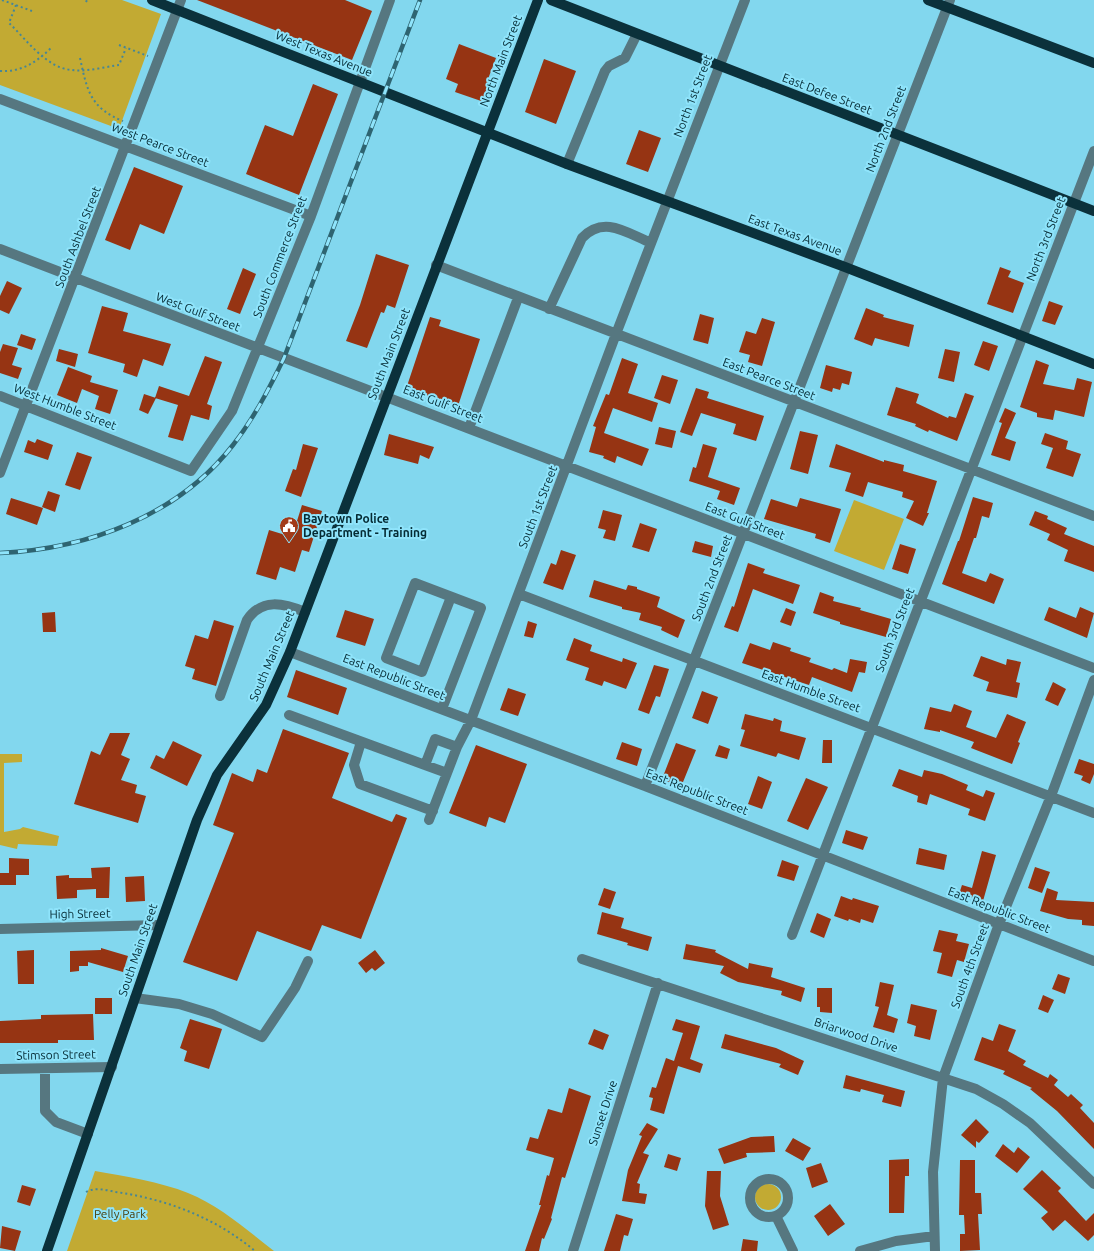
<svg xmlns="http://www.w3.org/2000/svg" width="1094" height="1251" viewBox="0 0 1094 1251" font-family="Ubuntu,sans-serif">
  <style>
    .green { fill: #c2aa33 }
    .building { fill: #963413 }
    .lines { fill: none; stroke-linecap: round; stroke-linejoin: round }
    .path { stroke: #478696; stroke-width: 2; stroke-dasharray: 2 3; stroke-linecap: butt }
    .minor { stroke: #567780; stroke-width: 10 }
    .major { stroke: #0b313b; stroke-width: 10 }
    .rail-casing { stroke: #2e6471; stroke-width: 4.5 }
    .rail { stroke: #8fe4fb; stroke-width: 3; stroke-dasharray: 9; stroke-linecap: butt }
    .labels { text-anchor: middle; stroke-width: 4; stroke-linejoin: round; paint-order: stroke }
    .street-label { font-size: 12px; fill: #052b34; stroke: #8fe4fb }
    .poi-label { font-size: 12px; font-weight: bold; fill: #052b34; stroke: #8fe4fb; text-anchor: start }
    .park-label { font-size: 12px; fill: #4b410f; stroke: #8fe4fb }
  </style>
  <rect width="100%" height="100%" fill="#82d7ee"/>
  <path class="green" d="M0,0H122L161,14L119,129L0,85Z
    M854,500L904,519L884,570L834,551Z
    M0,754H22V762L4,763V832L20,829L23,827L59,836L57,846L18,844L17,849L0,845Z
    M95,1171C124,1176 161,1182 188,1193C220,1206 247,1230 274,1251H67Z
    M755 1197a13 13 0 1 1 26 0a13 13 0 1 1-26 0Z"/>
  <path class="building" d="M197,0H345L372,11L352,60Z
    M459,44L496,58L488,79L492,80L484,102L455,92L458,84L446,79Z
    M544,59L576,71L556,124L525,112Z
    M313,84L338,94L299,195L246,174L265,125L293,136Z
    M639,130L661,138L648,172L626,164Z
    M134,167L183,186L164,234L140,224L130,250L105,240Z
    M376,254L409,265L395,308L387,305L384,313L381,312L367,348L346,341L360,305Z
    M1000,267L1011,271L1008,277L1024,283L1013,313L987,304Z
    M243,268L256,274L240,314L227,309Z
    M7,281L22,288L9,314L0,310V296Z
    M1049,301L1063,306L1055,325L1042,321Z
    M102,306L128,313L123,331L171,344L163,366L143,359L137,377L123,372L125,364L88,353Z
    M866,308L884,315L883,317L914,325L909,347L875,338L872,346L854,339Z
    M700,314L714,318L708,344L693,340Z
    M430,317L441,320L439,326L480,339L458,406L406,389Z
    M762,318L775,322L762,366L748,362L750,355L739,352L746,331L756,334Z
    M21,334L36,339L32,350L17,345Z
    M983,341L998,346L989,371L974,365Z
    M3,344L18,348L12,365L22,368L18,379L0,373V352Z
    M59,349L78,354L75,367L56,361Z
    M945,349L960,352L954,382L938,378Z
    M205,356L222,362L207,404L212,406L209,420L191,415L183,441L168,437L178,405L155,398L159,386L189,396Z
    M622,358L638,364L628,393L658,403L652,422L613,408L604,433L649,449L642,466L617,456L615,463L603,458L604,456L589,452L596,427L593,426L606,394L609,395Z
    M1036,360L1049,365L1043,384L1074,390L1077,378L1092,382L1084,417L1055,410L1053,420L1037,417V413L1020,407Z
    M826,365L852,372L849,385L842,383L840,390L833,388L832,392L820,388Z
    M68,367L92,376L90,382L118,390L110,414L95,409L99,396L82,389L77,403L57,395Z
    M662,375L678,380L670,404L654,398Z
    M896,387L919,394L916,403L948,418L949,416L956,418L965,393L974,396L957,441L929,430L928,432L915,426L916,424L887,415Z
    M696,388L709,392L707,398L764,416L756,441L733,434L736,424L701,413L692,436L680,432Z
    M144,394L156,398L148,414L139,410Z
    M1005,408L1016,413L1005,438L1016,442L1010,461L991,455L1002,423L999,422Z
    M659,427L676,431L672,448L655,444Z
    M800,431L818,435L808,474L790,469Z
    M1045,433L1068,441L1066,449L1081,454L1073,477L1046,468L1053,448L1041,444Z
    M389,434L434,447L429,459L420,455L418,464L384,455Z
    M37,439L53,445L48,460L24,452L28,440L35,443Z
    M303,444L318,448L301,497L285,491L293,469L296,470Z
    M703,444L717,448L708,477L740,488L734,505L717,499L720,491L689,481L693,467L696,468Z
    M836,444L884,462V460L904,465L903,471L937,481L927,513H929L923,526L906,518L914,501L902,497L903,492L868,482L863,497L845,491L851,473L829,467Z
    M77,452L92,457L80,490L65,485Z
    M48,491L60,495L55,512L42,507Z
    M973,497L993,503L989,518L982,516L976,538H974L962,573L986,582L990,573L1004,579L994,604L942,584L958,541H959Z
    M11,498L43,508L37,525L6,514Z
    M800,498L841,509L830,543L815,538L816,534L764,519L771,499L797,507Z
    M302,505L322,511L309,552L302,550L295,572L280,567L276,580L256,574L269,530L292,537Z
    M603,510L622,515L615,541L603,538L606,530L598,528Z
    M1035,511L1048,516L1047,519L1067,528L1064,534L1094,546V572L1064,561L1068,550L1047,540L1050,534L1029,525Z
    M640,523L657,529L649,552L632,547Z
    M695,541L713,546L711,557L692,552Z
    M900,544L916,549L908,574L892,569Z
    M561,550L576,555L563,590L543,583L551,563L556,565Z
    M748,563L765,569L763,573L800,585L793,604L753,589L738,632L724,627L732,606L734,607Z
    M594,580L626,590L628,585L637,587V589L660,597L657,607L685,620L678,638L661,630L662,627L639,620L641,613L622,609V607L589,597Z
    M820,592L834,597L833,601L861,608L860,610L891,619L886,637L840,624V622L813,613Z
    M1049,607L1076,618L1080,607L1094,613L1087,638L1044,620Z
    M786,608L796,612L791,626L780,622Z
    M345,610L374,619L365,646L336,637Z
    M55,612L56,632H43L42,613Z
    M214,620L234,626L216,686L192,679L195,669L185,666L195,635L208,639Z
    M528,621L537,624L533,638L524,636Z
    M574,638L592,645L590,651L622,662L623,658L637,663L626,689L604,681L602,686L585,680L589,668L566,660Z
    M773,642L791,648L790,651L811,658L809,662L832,670L834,668L847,673L850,659L867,662L865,673L859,672L852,692L812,677L809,685L742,663L750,643L770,650Z
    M981,656L1006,665L1007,659L1021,662L1016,682L1020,683L1017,698L986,691L989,682L973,676Z
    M654,665L669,669L660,697L656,696L649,714L638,710Z
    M296,670L347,688L338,715L287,697Z
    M1053,682L1066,689L1058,706L1045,700Z
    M508,688L526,694L518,716L500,710Z
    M702,691L718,697L708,724L692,718Z
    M954,704L972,711L966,727L996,738L1007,714L1026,722L1018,742L1020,743L1012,764L971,748L974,742L940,730V732L924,729L930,707L951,712Z
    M745,714L773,721L774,718L782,721L780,731L806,738L799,760L778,753L776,757L740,746L745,730L741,729Z
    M283,729L349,753L332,798L392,822L396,814L407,818L361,939L322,925L311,951L257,931L237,981L183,962L234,833L213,825L232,773L253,782L257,769L267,773Z
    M110,733H130L121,755L130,759L121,780L137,785L135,793L146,796L138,823L74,804L91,751L100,755Z
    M823,740H832V763H822Z
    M173,741L202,755L187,786L150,768L156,755L164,759Z
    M622,742L642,749L637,766L616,759Z
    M676,743L696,750L681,787L662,779Z
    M476,745L527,764L505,823L489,817L486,827L449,813Z
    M719,745L730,749L727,759L715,756Z
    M1079,759L1094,764V774L1090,784L1081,780L1083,776L1074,773Z
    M899,769L922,777L924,770L942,774L968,785L966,790L983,797L986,790L995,793L985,821L968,815L970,809L930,794L927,805L917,802L918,796L892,786Z
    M758,776L772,782L762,809L748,804Z
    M806,778L828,787L808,830L787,821Z
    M846,830L868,837L863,850L842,843Z
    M919,848L947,855L944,870L916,864Z
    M982,851L996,855L983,901L959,894L962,885L972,888Z
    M9,858L29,859V875H16V885H0V873H9Z
    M782,860L799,866L794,881L777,876Z
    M110,867L109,898H96V889L77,890V898L57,899L56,876L69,875V878H92L91,868Z
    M1035,867L1050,872L1042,893L1028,888Z
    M144,876L145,901L126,902L125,877Z
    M604,888L616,892L610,909L598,905Z
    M1047,888L1058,892L1056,900L1094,902V926L1082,925V920L1068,919L1040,911Z
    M841,896L852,900L853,898L879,906L873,923L861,919L860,923L849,919L848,921L834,916Z
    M602,912L624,918L621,928L652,937L648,951L627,945L628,943L597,934Z
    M817,913L831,919L824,938L810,932Z
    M939,930L958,934L956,941L969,944L964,962L957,960L952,977L937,973L942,953L933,951Z
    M686,944L716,950L715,952L748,969L749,963L773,968L771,977L805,988L801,1002L781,995L782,991L738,982L720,973L724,966L683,959Z
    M101,948L128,956L123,972L88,962V966H79V971L70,972V951L101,950Z
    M34,950V984H18L17,951Z
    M375,950L385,963L375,971L372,968L366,973L358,963Z
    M1058,974L1070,978L1065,994L1052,989Z
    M880,982L894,985L887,1015L898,1019L894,1033L873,1027L879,1007L875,1006Z
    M817,988H832V1013L820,1012V1007H817Z
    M1043,995L1054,1000L1048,1013L1038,1009Z
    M95,998H112V1014H95Z
    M911,1004L937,1010L930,1040L914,1036L916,1026L907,1023Z
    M93,1014L94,1040H58V1043H0V1021L41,1019V1015Z
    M190,1019L222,1029L209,1069L184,1061L187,1051L180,1048Z
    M676,1019L700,1026L690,1059L703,1064L700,1073L678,1066L664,1114L650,1110L653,1098L649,1097L652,1087L656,1088L666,1058L674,1061L683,1033L672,1030Z
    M999,1024L1016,1030L1008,1051L1026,1061L1023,1065L1048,1078L1050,1074L1058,1080L1054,1085L1068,1097L1071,1094L1083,1105L1080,1108L1094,1123V1149L1057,1111L1030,1089L1032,1088L1003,1074L1005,1071L974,1060L982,1037L993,1041Z
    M594,1029L609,1035L603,1050L588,1044Z
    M725,1034L776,1048L804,1061L798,1075L779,1067L781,1064L721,1048Z
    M846,1075L905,1091L901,1107L882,1102L884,1095L861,1089L860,1092L843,1088Z
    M569,1088L591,1096L565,1178L562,1177L551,1218L552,1219L544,1239L542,1238L539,1251H525L541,1205H539L547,1175L549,1176L554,1158L526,1150L530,1137L538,1139L548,1109L562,1113Z
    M976,1119L989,1132L979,1143L976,1141V1148L961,1135Z
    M647,1123L658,1129L643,1153L649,1155L637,1183L640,1184L639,1193L647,1194L645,1204L622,1201L628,1170L642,1136L639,1135Z
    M774,1136L775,1152L746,1153L747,1157L724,1164L718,1149L751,1137Z
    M793,1138L811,1148L803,1161L785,1151Z
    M1003,1144L1014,1153L1018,1147L1030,1157L1017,1173L995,1156Z
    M668,1154L681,1158L677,1171L664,1167Z
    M909,1159V1176H905L904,1213H889V1160Z
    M960,1160H975V1193H981L982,1214H978L980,1250L960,1251V1234H965L964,1215H959Z
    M821,1163L828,1182L812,1188L806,1168Z
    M1042,1170L1061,1188L1058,1191L1086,1221L1094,1213V1235L1088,1241L1065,1220L1053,1231L1041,1218L1048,1212L1023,1189Z
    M707,1171H721L720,1196L729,1225L713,1230L705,1206Z
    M22,1185L36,1189L30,1206L17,1202Z
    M830,1204L845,1224L828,1236L814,1216Z
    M616,1214L633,1219L628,1236L624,1235L620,1251H604Z
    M2,1226L21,1231L15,1251L0,1248Z
    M743,1239L758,1241L757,1251H741Z"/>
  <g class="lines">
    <path class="path" d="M2,0L32,11
      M86,2L87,0
      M16,5L9,23C27,40 46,68 72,70C87,72 104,67 119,65L126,48
      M119,45L148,56
      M80,58C87,90 90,108 123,121
      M0,71C22,72 37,62 52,47
      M86,1192C95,1187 106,1190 116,1192C166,1199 216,1218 255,1251"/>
    <path class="minor" d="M0,99L311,216
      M567,164L605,71L609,66L625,58L637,34
      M0,249L1094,668
      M436,265L1094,516
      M549,309L582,238C604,215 627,233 651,243
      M0,396L191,471L232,411L311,216L390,0
      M469,428L518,298
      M0,473L181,0
      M519,594L1094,813
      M290,652L645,786L1094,961
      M220,696L247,620C262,598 283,603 305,612
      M442,709L481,608L415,583L386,658L422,672L451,597
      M289,715L425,765
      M361,742L354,765L360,784L433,811
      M447,773L425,765L435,739L457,747
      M645,786L950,0
      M429,820L457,747L471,720L616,334L745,0
      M0,929L160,925
      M792,935L1094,151
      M582,959L976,1089L1003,1104L1030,1123L1094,1184
      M135,998L179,1004L212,1014L262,1037L295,988L308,961
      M0,1069L112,1067
      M45,1069V1111L56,1122L88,1134
      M750 1198a19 19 0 1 1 38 0a19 19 0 1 1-38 0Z
      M776,1216L793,1251
      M573,1251L658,983
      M860,1251L896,1241L934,1236
      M935,1251L933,1172L943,1078L999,924L1051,796L1094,680"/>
    <path class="major" d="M152,0L567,164L845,267L1094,364
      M551,0L1094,211
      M928,0L1094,63
      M47,1251L197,820L217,775L266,705L290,652L538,0"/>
    <defs>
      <path id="rail" d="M0,553C87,549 178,516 233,445C254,418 269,389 284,358L420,0"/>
    </defs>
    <use href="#rail" class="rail-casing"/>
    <use href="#rail" class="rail"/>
  </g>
  <defs>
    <symbol id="civic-pin" viewBox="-11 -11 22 30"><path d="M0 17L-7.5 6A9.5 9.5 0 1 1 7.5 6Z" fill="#a23b19" stroke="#8fe4fb"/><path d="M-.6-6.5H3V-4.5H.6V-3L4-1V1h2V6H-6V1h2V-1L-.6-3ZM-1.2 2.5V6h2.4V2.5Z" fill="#fff"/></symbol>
  </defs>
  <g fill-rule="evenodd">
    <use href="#civic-pin" x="278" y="515" width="22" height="30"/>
  </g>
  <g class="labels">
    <g class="street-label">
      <text transform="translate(324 54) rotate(22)" y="4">West Texas Avenue</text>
      <text transform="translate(501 61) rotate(-69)" y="4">North Main Street</text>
      <text transform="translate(827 94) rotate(21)" y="4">East Defee Street</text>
      <text transform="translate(693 96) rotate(-69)" y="4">North 1st Street</text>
      <text transform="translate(886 129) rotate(-69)" y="4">North 2nd Street</text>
      <text transform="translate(160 145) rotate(21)" y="4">West Pearce Street</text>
      <text transform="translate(795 235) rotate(20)" y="4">East Texas Avenue</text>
      <text transform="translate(78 237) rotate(-69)" y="4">South Ashbel Street</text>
      <text transform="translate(1046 239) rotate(-69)" y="4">North 3rd Street</text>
      <text transform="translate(280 257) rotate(-69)" y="4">South Commerce Street</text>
      <text transform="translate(198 312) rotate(21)" y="4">West Gulf Street</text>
      <text transform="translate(389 354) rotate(-69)" y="4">South Main Street</text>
      <text transform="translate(769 379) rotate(21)" y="4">East Pearce Street</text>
      <text transform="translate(443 404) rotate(21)" y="4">East Gulf Street</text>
      <text transform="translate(65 407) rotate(21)" y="4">West Humble Street</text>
      <text transform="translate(538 507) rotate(-69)" y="4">South 1st Street</text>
      <text transform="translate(745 521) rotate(21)" y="4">East Gulf Street</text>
      <text transform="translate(712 578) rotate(-69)" y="4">South 2nd Street</text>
      <text transform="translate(895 630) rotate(-69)" y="4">South 3rd Street</text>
      <text transform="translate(272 656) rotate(-67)" y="4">South Main Street</text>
      <text transform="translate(394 677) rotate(21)" y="4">East Republic Street</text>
      <text transform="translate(811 691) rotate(20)" y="4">East Humble Street</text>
      <text transform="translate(697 792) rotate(21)" y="4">East Republic Street</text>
      <text transform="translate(999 910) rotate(21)" y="4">East Republic Street</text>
      <text transform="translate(80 914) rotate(-1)" y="4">High Street</text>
      <text transform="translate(138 950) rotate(-71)" y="4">South Main Street</text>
      <text transform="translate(970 966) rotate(-70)" y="4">South 4th Street</text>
      <text transform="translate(856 1035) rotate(18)" y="4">Briarwood Drive</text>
      <text transform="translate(56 1055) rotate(-1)" y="4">Stimson Street</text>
      <text transform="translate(603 1113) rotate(-72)" y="4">Sunset Drive</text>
    </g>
    <g class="poi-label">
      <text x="303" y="523">Baytown Police<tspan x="303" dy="14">Department - Training</tspan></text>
    </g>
    <g class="park-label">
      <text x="120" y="1218">Pelly Park</text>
    </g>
  </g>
</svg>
